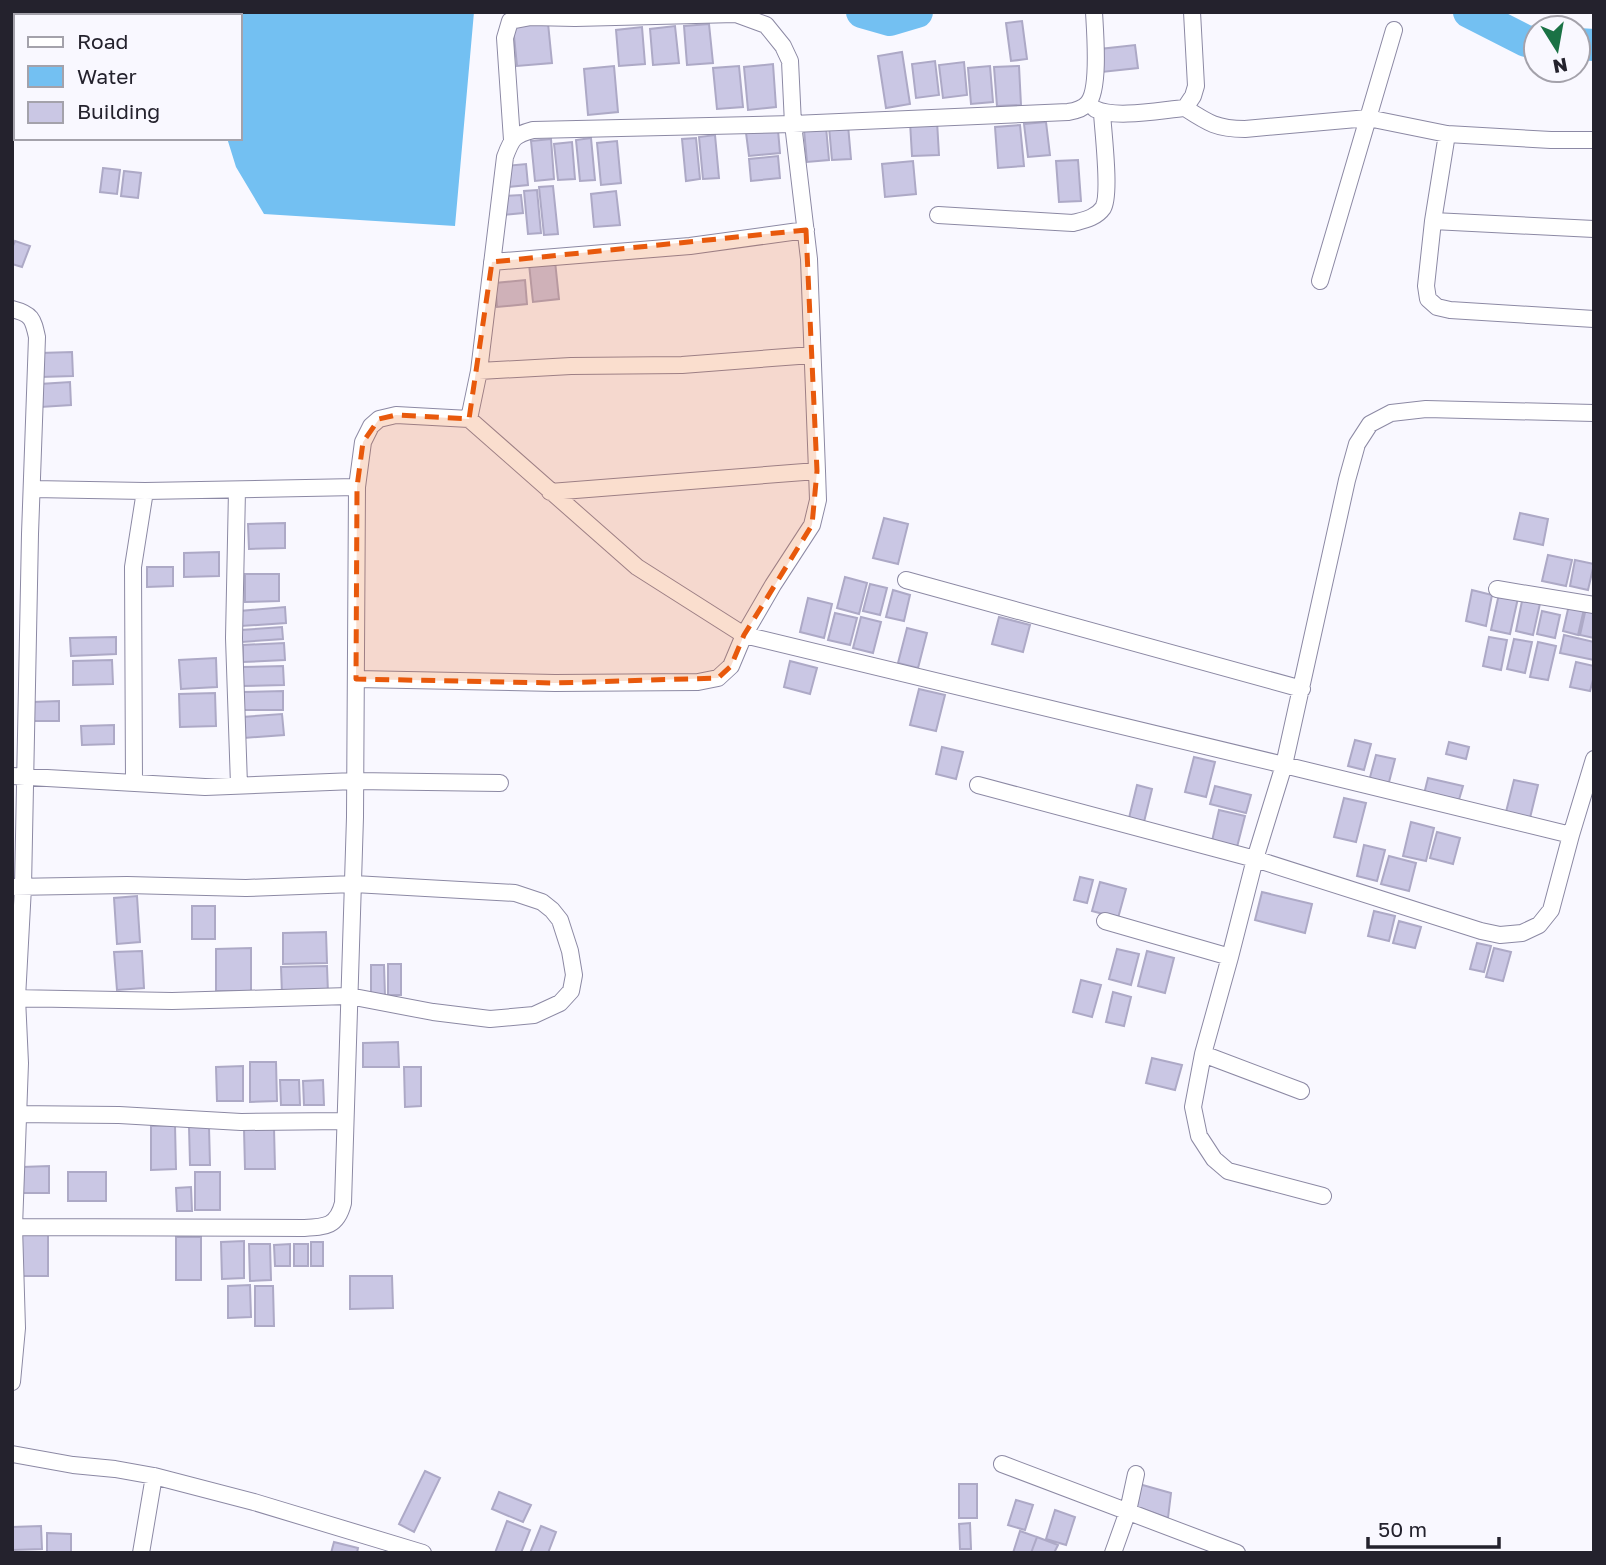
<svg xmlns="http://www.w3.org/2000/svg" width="1606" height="1565" viewBox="0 0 1606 1565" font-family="'Golos Text',sans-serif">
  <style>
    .water { fill: #73c0f2 }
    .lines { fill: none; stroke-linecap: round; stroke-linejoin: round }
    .river { stroke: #73c0f2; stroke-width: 32 }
    .building { fill: #cac7e4; stroke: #ada9c6; stroke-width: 2 }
    .street-casing { stroke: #8c89a4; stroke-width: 18 }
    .street { stroke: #fff; stroke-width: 16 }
    .marked { fill: #e8590c; fill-opacity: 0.2; stroke: #e8590c; stroke-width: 5; stroke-dasharray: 14 9; stroke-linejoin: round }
  </style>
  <rect width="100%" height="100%" fill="#f9f8ff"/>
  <path class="water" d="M165,12H474L455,226L264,214L236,167L227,138H240V16H168Z"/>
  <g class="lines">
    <path class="river" d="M862,12L890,20L917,12
      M1469,12L1526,41L1536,42
      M1578,44L1594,45
      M12,78L16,79"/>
  </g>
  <path class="building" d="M1022,21L1027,59L1011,61L1006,23Z
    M548,23L552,63L517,66L513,26Z
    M709,24L713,63L687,65L684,26Z
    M675,26L679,63L653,65L650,29Z
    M642,27L645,64L619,66L616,30Z
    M1135,45L1138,68L1102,72L1100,49Z
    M902,52L910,104L886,108L878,56Z
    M935,61L939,95L916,98L912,64Z
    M964,62L967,95L943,98L939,65Z
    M773,64L776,107L748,110L744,67Z
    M614,66L618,112L588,115L584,69Z
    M739,66L743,107L717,109L713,68Z
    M990,66L993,102L971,104L968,68Z
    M1019,66L1021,105L997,106L994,67Z
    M937,121L939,155L912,156L910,122Z
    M1046,122L1050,155L1028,157L1024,124Z
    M848,125L851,159L832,160L829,127Z
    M1020,125L1024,166L998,168L995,127Z
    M826,127L829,160L807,162L804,130Z
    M778,130L780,153L749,156L746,133Z
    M715,135L719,178L703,179L699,137Z
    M591,138L595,180L580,181L576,140Z
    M696,138L700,179L686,181L682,139Z
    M551,139L554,179L535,181L531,141Z
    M617,141L621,183L601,185L597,143Z
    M572,142L575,179L558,180L554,144Z
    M778,156L780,178L751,181L749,159Z
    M1078,160L1081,201L1059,202L1056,161Z
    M913,161L916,194L885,197L882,164Z
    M526,164L528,185L507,187L505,166Z
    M103,168L120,170L117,194L100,192Z
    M124,171L141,173L138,198L121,196Z
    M553,186L558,234L544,235L539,187Z
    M537,190L541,233L528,234L524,191Z
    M616,191L620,225L594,227L591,194Z
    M521,195L523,213L504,215L503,196Z
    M15,241L30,246L22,267L12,264V248Z
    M555,261L559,299L533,302L529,264Z
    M525,280L527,304L497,307L495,283Z
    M72,352L73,376L41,377L40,353Z
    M70,382L71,405L41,407L40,384Z
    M1520,513L1548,519L1543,545L1514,539Z
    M884,518L908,524L898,564L873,558Z
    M285,523V548L249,549L248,524Z
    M219,552V576L184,577V553Z
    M1548,555L1572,560L1566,586L1542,581Z
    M1575,560L1594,564L1588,590L1570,586Z
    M147,567H173V586L147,587Z
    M245,574H279V601L245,602Z
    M845,577L867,583L859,614L837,608Z
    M870,584L887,588L880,615L863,611Z
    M893,590L910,595L904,621L886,617Z
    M1472,590L1492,595L1486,626L1466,621Z
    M1499,594L1518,598L1510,634L1491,630Z
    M1523,596L1541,599L1533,635L1516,631Z
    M808,598L832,604L824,638L800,632Z
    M1569,605L1584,609L1578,635L1563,631Z
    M285,607L286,623L241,626L240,611Z
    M1586,608L1594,610V638L1580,635Z
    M1542,611L1560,615L1555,638L1537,634Z
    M835,613L857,618L850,645L828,640Z
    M861,617L881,622L873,653L853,648Z
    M999,617L1030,625L1023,652L992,644Z
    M282,627L283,639L242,642L241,630Z
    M907,628L927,633L918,668L898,663Z
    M1564,635L1594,642V660L1560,653Z
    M116,637V654L71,656L70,638Z
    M1489,637L1507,640L1501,670L1483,666Z
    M1514,639L1532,642L1525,673L1507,669Z
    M1538,642L1556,646L1548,680L1530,677Z
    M284,643L285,660L243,662V645Z
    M216,658L217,687L181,689L179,660Z
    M112,660L113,684L73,685V661Z
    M790,661L817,668L810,694L784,687Z
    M1576,662L1594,666V676L1590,691L1570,687Z
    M283,666L284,685L242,686V667Z
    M919,689L945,695L936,731L910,725Z
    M283,691V710H242V692Z
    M215,693L216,726L180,727L179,694Z
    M59,701V721H32V702Z
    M282,714L284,735L244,738L242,717Z
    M114,725V744L82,745L81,726Z
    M1355,740L1371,744L1364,770L1348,766Z
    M1449,742L1469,747L1466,759L1446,754Z
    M942,747L963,752L956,779L936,774Z
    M1376,755L1395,759L1388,786L1369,781Z
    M1194,757L1215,762L1206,797L1185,792Z
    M1428,778L1463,786L1458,803L1424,794Z
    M1514,780L1538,785L1529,822L1505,816Z
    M1137,785L1152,789L1144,822L1129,818Z
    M1215,786L1251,795L1246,813L1210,804Z
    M1344,798L1366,803L1356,842L1334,837Z
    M1219,810L1245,816L1237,847L1212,841Z
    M1411,822L1434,828L1426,861L1403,856Z
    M1437,832L1460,838L1453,864L1430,858Z
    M1364,845L1385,850L1377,881L1357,876Z
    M1389,856L1416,863L1409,891L1381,884Z
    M1080,877L1093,880L1087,903L1074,900Z
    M1100,882L1126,889L1118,918L1092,911Z
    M1262,892L1312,904L1305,933L1255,920Z
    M137,896L140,942L117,944L114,898Z
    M192,906H215V939H192Z
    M1374,911L1395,916L1389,941L1368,936Z
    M1399,921L1421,927L1415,948L1393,943Z
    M326,932L327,963L283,964V933Z
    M1477,943L1491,946L1484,972L1470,969Z
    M251,948V991H216V949Z
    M1494,948L1511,952L1503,981L1486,977Z
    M1117,949L1139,954L1131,985L1109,979Z
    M142,951L144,988L117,990L114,952Z
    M1147,951L1174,958L1165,993L1138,986Z
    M388,964H401V995H388Z
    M371,965H384L385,996H371Z
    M327,966L328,993L282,994L281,967Z
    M1081,980L1101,985L1092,1017L1073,1012Z
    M1113,992L1131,997L1124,1026L1106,1022Z
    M398,1042L399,1067H363V1043Z
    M1152,1058L1182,1065L1175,1090L1146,1083Z
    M250,1062H276L277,1101L250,1102Z
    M243,1066V1101H217L216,1067Z
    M404,1067H421V1106L405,1107Z
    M280,1080H299L300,1105H281Z
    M323,1080L324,1105H304L303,1081Z
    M175,1125L176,1169L151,1170V1126Z
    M189,1127H209L210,1165H190Z
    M274,1128L275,1169H245L244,1129Z
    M49,1166V1193H23L22,1167Z
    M68,1172H106V1201H68Z
    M195,1172H220V1210H195Z
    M191,1187L192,1211H177L176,1188Z
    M48,1232V1276H19L18,1233Z
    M176,1237H201V1280H176Z
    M244,1241V1278L222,1279L221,1242Z
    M311,1242H323V1266H311Z
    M249,1244H270L271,1280L250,1281Z
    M290,1244V1266H275L274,1245Z
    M294,1244H308V1266H294Z
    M350,1276H392L393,1308L350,1309Z
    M250,1285L251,1317L228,1318V1286Z
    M255,1286H273L274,1326H255Z
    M425,1471L440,1478L414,1532L399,1524Z
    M959,1484H977V1518H959Z
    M1139,1484L1171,1493L1168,1518L1135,1506Z
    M499,1492L531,1505L523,1522L492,1509Z
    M1016,1500L1033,1505L1025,1530L1008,1525Z
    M1055,1510L1075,1517L1066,1545L1046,1539Z
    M507,1521L530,1530L521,1553H495Z
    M970,1523L971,1549H960L959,1524Z
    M41,1526L42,1549L12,1550V1527Z
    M541,1526L556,1532L548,1553H530Z
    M1020,1531L1037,1537L1031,1553H1013Z
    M47,1533L71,1534V1553H47Z
    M1037,1537L1058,1545L1054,1553H1031Z
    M334,1542L358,1548L357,1553H331Z"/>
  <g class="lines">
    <defs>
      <path id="street" d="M1185,108C1208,123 1217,129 1245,129L1368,118L1447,134L1551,140H1594
        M1095,109C1115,119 1161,110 1185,108L1193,96L1196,86L1192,12
        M1447,134L1433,221L1426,286L1428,299L1437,307L1450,310L1594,319
        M938,215L1073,223C1084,220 1096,218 1103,208C1111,195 1103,131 1102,113
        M1433,221L1594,229
        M492,262L690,246L806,230
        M1320,281L1394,30
        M12,309C32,314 33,319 37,337L30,534L23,887L17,998L20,1063L14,1227H12
        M479,371L571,366L682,365L812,355
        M469,419L637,567L744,635L1284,765L1347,480L1357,444L1370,424L1391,413L1426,409L1594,413
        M33,489L145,491L357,487
        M237,490L234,638L239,785
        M550,492L817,471
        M906,580L1302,689
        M1497,589L1594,605
        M356,679L555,683L698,682L718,678L731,666L744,635L773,585L812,525L818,500L817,471L809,259L793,124L790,61L783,46L766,25L736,14L575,18L531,17L510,21L505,38L512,140
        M12,776L205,787L355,781L500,783
        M134,782L133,567L145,491
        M978,785L1255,859L1284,765L1571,835L1594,759
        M12,887L127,885L246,888L354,884L515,893L542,902L552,910L560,920L570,951L574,975L571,991L560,1003L534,1015L490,1019L433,1012L349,996L172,1001L12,998
        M1105,921L1230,957
        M1203,1054L1193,1107L1199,1136L1214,1159L1228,1171L1323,1196
        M1301,1091L1203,1054L1230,957L1255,859L1481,931L1500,935L1522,933L1539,925L1551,910L1571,835
        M12,1114L119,1115L241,1122L345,1121
        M12,1382L17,1328L14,1227L303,1228C325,1227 337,1227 343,1203L355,817L357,487L363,442L371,426L379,419L396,415L469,419L479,371L505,157C512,138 514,135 533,130L793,124L1068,112C1075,111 1083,109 1088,103C1100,89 1095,31 1094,12
        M12,1454L73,1465L115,1469L154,1476L254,1502L423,1553
        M1002,1464L1237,1553
        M141,1553L154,1476
        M1113,1553L1128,1511L1136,1474"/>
    </defs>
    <use href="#street" class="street-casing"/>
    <use href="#street" class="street"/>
  </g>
  <path class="marked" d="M806,230L817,471L812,525L744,635L731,666L718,678L555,683L356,679L357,487L363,442L379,419L396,415L469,419L492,262Z"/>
  <rect width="1606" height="1565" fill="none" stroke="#24222d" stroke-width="28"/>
  <rect x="14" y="14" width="228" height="126" fill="#f9f8ff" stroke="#a4a2ab" stroke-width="2"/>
  <rect x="28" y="37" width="35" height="10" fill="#ffffff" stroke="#a4a2ab" stroke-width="2"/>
  <text x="77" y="49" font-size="21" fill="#24222d">Road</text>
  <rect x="28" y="66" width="35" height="21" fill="#73c0f2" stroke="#a4a2ab" stroke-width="2"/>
  <text x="77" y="84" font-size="21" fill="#24222d">Water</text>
  <rect x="28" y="102" width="35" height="21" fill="#cac7e4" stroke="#a4a2ab" stroke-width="2"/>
  <text x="77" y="119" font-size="21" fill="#24222d">Building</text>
  <g transform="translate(1557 49) rotate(169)"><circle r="33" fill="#f9f8ff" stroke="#a4a2ab" stroke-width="2"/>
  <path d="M0-5L12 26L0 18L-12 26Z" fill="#1a7245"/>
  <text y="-10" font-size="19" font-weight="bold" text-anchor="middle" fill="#24222d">N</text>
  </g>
  <path d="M1368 1537v10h131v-10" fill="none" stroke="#24222d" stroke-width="3.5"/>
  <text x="1378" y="1537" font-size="21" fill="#24222d" stroke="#f9f8ff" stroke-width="5" paint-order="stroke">50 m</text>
</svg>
